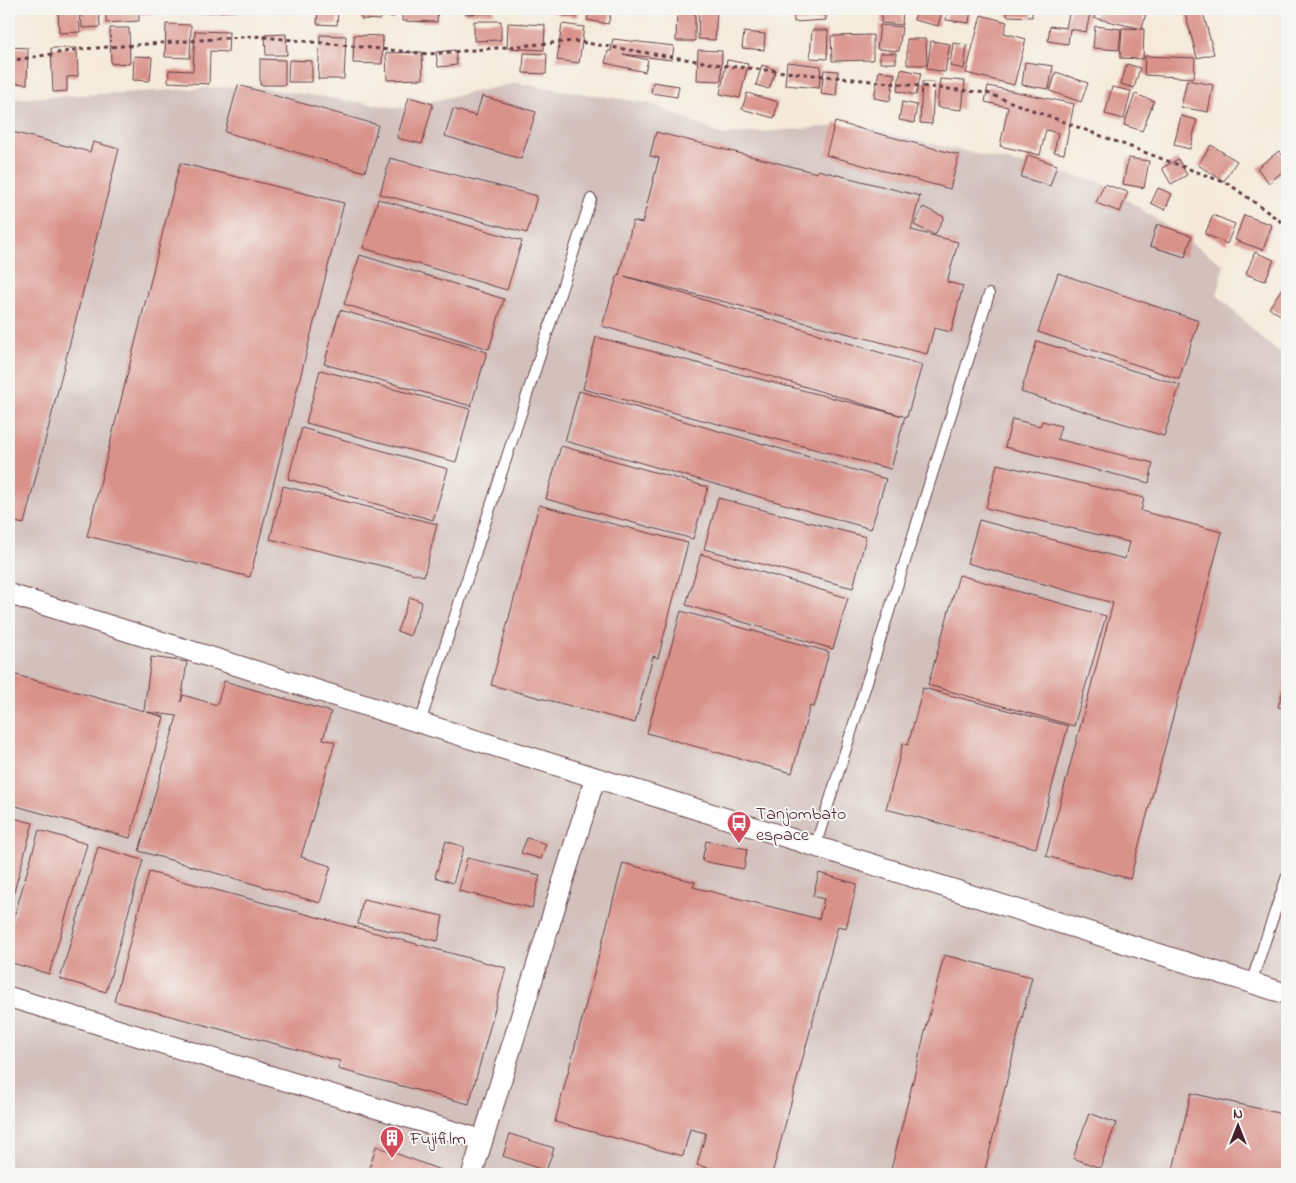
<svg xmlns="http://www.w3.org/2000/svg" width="1296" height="1183" viewBox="0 0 1296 1183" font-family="'Indie Flower',sans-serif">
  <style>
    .industrial { fill: #d1c0bc }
    .building { fill: #d9928a }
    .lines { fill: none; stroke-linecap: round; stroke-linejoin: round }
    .lane-casing { stroke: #643d45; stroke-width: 12 }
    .street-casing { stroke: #643d45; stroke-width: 22 }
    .path { stroke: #643d45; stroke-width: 3; stroke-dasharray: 4 4; stroke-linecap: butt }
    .lane { stroke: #fff; stroke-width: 10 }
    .street { stroke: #fff; stroke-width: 20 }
    .labels { text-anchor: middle; stroke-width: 4; stroke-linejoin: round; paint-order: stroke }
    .poi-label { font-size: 18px; fill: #4a1f2b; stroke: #f6f6f2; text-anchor: start }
  </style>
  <rect width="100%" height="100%" fill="#f6f6f2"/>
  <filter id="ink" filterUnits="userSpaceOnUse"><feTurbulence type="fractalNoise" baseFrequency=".02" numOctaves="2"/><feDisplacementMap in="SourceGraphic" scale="10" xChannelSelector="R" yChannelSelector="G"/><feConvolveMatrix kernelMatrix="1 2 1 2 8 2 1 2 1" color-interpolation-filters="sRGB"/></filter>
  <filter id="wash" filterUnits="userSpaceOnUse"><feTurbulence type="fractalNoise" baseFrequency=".0096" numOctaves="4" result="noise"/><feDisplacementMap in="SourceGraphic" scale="20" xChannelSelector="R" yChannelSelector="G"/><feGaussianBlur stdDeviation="1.12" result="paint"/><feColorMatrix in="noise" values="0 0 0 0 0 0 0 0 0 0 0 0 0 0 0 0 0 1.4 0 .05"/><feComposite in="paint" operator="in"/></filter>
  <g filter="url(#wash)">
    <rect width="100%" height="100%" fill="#f5eada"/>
    <path class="industrial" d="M516,83L653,104L722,135L849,125L1101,182L1224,265L1217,295L1268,344L1287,356V1174H9V99L248,86L399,108Z"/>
    <g id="blocks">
      <path class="building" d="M58,9H79L80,32L59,33Z
        M81,9H99L100,27L82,28Z
        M106,9H139V21L106,23Z
        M142,9H173V13L142,14Z
        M200,9H236V11L200,13Z
        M318,9H338L337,25L317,24Z
        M361,9H380V20L361,19Z
        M382,9H395L394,17L381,16Z
        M402,9H438L437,22L402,21Z
        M465,9H494V13L465,14Z
        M559,9H578L577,17L558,15Z
        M589,9H612L608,24L587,20Z
        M677,9H695V41H676Z
        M699,9H717L715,40L698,39Z
        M793,9H825L826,20L794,22Z
        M882,9H903L902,25L881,23Z
        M917,9L941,14L938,26L914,20Z
        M948,9H971L969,23L946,20Z
        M976,9H997V11H976Z
        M1008,9H1032V17L1007,16Z
        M1070,9H1091L1086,32L1070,29L1068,44L1048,41L1050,26L1066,28Z
        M1096,9H1147L1142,29L1094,18Z
        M1184,9H1202L1214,54L1197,58Z
        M981,15L1007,22L1004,33L1026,39L1014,85L966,73Z
        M474,21H501V40L474,41Z
        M508,23L545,25L544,50L507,48Z
        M166,24L191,25L190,58L165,57Z
        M562,24L584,27L579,63L557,60Z
        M880,25L902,27L899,51L877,49Z
        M1095,26L1121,29L1119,50L1093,48Z
        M110,28H129L130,63L111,64Z
        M1122,28L1144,29L1143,59L1120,58Z
        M812,30H828L827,59L810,58Z
        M195,31L229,32L228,52L210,51L209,84L168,82L169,70L193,71Z
        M744,32L765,34L764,50L742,48Z
        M286,34L287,55H266L265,35Z
        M320,35L346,36L344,79H318Z
        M354,35L383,36L382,64L353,63Z
        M873,35V60L832,61L831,36Z
        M613,39L674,46L672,60L623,54L648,60L645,72L605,63L608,51H611Z
        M907,39H926L927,65H907Z
        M931,41L950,44L945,72L927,69Z
        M953,43L967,45L964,69L950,66Z
        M9,47L28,48L27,84L9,83Z
        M51,48H77L78,76L67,77V91L53,92Z
        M455,50L457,65L438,67L436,52Z
        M698,50L722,51L721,81L697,80Z
        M422,52L423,79L387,80L386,53Z
        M524,53L547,54L546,74L523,73Z
        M880,53H896V63H880Z
        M134,56L152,57L150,81L133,80Z
        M1145,56L1195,58L1194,78L1144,75Z
        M260,59L285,60V85H260Z
        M289,60L312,61V82H288Z
        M727,60L748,64L740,98L720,94Z
        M787,62L821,66L819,88L785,85Z
        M1025,62L1053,66L1049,89L1022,85Z
        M1127,64L1140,68L1134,88L1121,84Z
        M762,65L776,70L769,89L756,85Z
        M901,69L921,73L916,95L897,91Z
        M824,70L838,71L836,96L821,94Z
        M879,71L895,74L890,101L874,98Z
        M1056,72L1088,83L1081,102L1050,91Z
        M940,79L965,81L962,110L937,107Z
        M1187,80L1213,85L1208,112L1181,107Z
        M653,82L679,86L677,97L651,93Z
        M922,82H934L932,124L920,123Z
        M238,85L378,125L365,172L225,132Z
        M988,86L1074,104L1064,154L1054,152L1058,133L1046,130L1040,155L1000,146L1008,107L985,102Z
        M1112,87L1131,91L1124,119L1105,114Z
        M747,93L778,102L774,118L742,109Z
        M1135,94L1154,101L1142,131L1124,125Z
        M482,96L536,112L521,159L445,136L453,109L476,116Z
        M409,97L433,104L422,144L397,138Z
        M902,102L917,105L914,123L899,120Z
        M1181,116L1197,120L1190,149L1174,145Z
        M835,122L959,155L950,189L826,155Z
        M9,131L90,152L93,142L119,149L24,524L9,521Z
        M656,132L817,173L818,170L920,196L911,230L958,242L947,282L963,286L951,332L934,328L927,354L624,276L922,365L907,417L905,416L891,469L583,389L596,337L903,416L602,326L618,274L619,275L633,221L642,223L659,158L650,156Z
        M1211,145L1237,161L1224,181L1198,165Z
        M1279,151L1287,161V168L1269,183L1257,168Z
        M1028,155L1057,165L1050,186L1021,177Z
        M390,158L537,196L527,233L380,194Z
        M1128,158L1149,161L1144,188L1123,184Z
        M1178,159L1187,175L1171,184L1162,168Z
        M180,163L344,203L250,577L87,536Z
        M1104,184L1128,192L1120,212L1096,203Z
        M1158,188L1172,194L1165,210L1151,203Z
        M378,199L522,241L507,290L363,248Z
        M923,207L944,217L935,235L914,225Z
        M1213,215L1235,224L1227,244L1205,234Z
        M1244,215L1272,225L1263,250L1235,240Z
        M1157,224L1192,236L1185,257L1150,246Z
        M1255,252L1274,260L1265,281L1246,274Z
        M360,255L504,299L489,349L344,304Z
        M1058,273L1199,321L1179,379L1038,332Z
        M1282,288L1287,291V319L1269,308Z
        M340,310L487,352L471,406L324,364Z
        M1037,341L1180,385L1164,436L1021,392Z
        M320,370L470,409L456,462L306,423Z
        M579,391L886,479L871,529L565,441Z
        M1012,419L1040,426L1042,421L1061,426L1057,439L1153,463L1149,483L1005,447Z
        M302,428L448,469L433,520L288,479Z
        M561,446L708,487L693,539L546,499Z
        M997,464L1144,498L1141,511L1222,532L1130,879L1046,856L1113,603L967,563L979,520L1125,559L1129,542L986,508Z
        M283,486L437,524L424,576L270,539Z
        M718,498L866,537L853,588L704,549Z
        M539,505L688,543L658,658L653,656L635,723L491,685Z
        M701,554L848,598L833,649L686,605Z
        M959,575L1106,616L1074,726L928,685Z
        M410,597L422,602L410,636L397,631Z
        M681,611L829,652L814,707L810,706L792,773L647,733Z
        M151,657L187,662L181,702L183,695L217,705L224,681L331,712L323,739L335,742L301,857L331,866L320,903L139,851L177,716L147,712L164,717L130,838L9,804V673L144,711Z
        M1287,676V709L1278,707Z
        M923,688L1068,726L1036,848L886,809L903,743L908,745Z
        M9,817L33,823L9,910Z
        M39,830L87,844L49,974L9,962V935Z
        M527,838L546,844L541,859L521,853Z
        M446,841L464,847L453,883L435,877Z
        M706,841L747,849L744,869L702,861Z
        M98,847L143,860L106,992L60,979Z
        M467,858L540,875L532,908L459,891Z
        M623,863L695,882L693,887L819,919L824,899L813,896L819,873L857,884L846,928L838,926L772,1174H730L697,1165L706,1133L690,1129L683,1156L555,1122Z
        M149,872L506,968L469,1104L338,1069L340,1061L114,1001Z
        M363,899L443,916L438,941L358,924Z
        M944,955L1032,977L984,1174H890Z
        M1191,1093L1287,1115V1174H1172Z
        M1089,1113L1116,1123L1100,1168L1073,1158Z
        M510,1134L554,1148L546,1171L503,1156Z
        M376,1146L446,1172L445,1174H368Z"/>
    </g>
  </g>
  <g filter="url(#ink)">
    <use href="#blocks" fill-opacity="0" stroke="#643d45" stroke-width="1"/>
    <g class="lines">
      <defs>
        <path id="lane" d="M420,723L591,199
          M815,847L989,294
          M1251,983L1287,876"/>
        <path id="street" d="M9,594L1287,994
          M9,997L482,1140
          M472,1174L595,778"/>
      </defs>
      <use href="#lane" class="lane-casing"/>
      <use href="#street" class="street-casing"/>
      <path class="path" d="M9,61L82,49L254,36L429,54L574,41L728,66L987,93L1229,184L1287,226"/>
      <use href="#lane" class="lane"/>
      <use href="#street" class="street"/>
    </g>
  </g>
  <defs>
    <symbol id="bus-pin" viewBox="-11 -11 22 30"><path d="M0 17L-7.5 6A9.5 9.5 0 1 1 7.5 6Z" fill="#d1495b" stroke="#f6f6f2"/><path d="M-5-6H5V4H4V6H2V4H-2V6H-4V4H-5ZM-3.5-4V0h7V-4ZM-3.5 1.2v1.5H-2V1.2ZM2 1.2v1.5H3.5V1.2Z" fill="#fff"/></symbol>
    <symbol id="building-pin" viewBox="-11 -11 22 30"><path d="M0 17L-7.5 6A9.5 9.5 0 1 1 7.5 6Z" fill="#d1495b" stroke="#f6f6f2"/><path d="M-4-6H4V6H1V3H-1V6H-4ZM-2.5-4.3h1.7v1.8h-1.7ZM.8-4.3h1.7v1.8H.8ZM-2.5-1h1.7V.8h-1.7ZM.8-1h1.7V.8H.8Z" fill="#fff"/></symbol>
  </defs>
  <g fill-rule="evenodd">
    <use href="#bus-pin" x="725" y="809" width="28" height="38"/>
    <use href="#building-pin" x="378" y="1124" width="28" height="38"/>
  </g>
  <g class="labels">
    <g class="poi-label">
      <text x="756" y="819">Tanjombato<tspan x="756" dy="21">espace</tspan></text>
      <text x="410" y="1144">Fujifilm</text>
    </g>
  </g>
  <rect width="1296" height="1183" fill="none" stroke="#f6f6f2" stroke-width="30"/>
  <g transform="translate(1238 1126)" stroke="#f6f6f2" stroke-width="4" paint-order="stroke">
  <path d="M0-4L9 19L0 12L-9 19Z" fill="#4a1f2b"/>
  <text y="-8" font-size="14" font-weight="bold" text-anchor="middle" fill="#4a1f2b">N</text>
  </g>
</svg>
